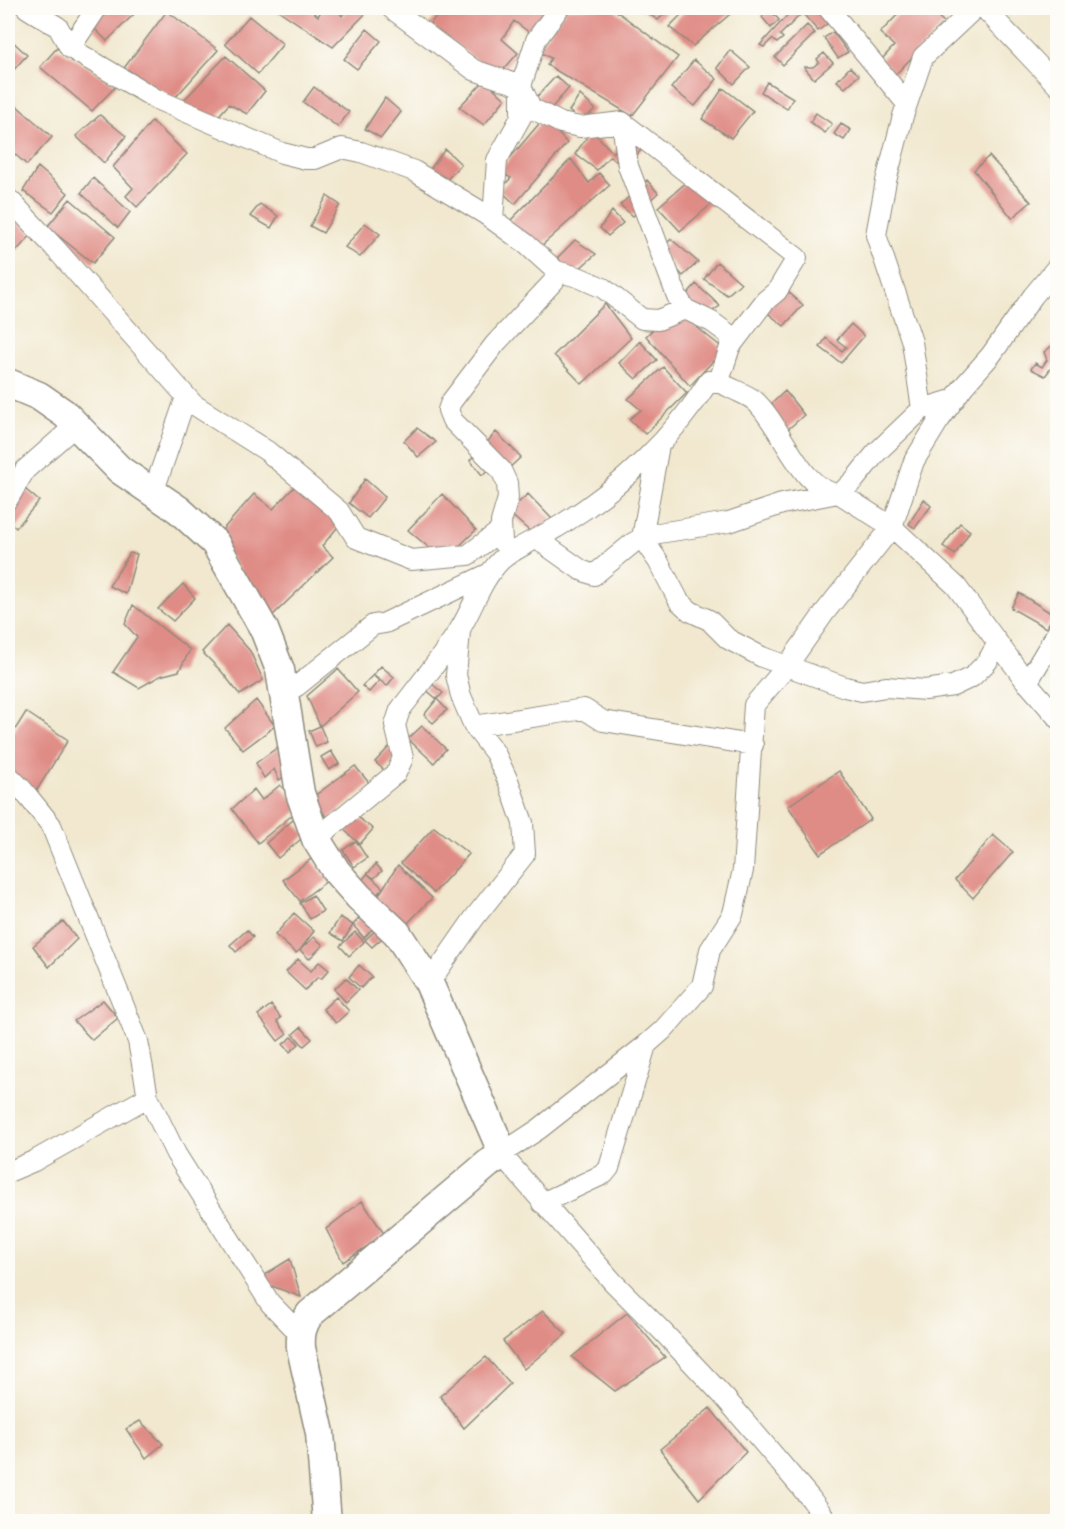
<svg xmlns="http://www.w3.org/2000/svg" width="1065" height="1529" viewBox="0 0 1065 1529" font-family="'Playpen Sans',sans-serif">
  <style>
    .building { fill: #e08c86 }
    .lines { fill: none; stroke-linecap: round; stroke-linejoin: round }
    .street-casing { stroke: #8e8a7d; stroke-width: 22 }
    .secondary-casing { stroke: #8e8a7d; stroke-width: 31 }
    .street { stroke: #fff; stroke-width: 20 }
    .secondary { stroke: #fff; stroke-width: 28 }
  </style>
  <rect width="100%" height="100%" fill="#fdfcf7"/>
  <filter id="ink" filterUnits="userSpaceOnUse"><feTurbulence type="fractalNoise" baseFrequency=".0167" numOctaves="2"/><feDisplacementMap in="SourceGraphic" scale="12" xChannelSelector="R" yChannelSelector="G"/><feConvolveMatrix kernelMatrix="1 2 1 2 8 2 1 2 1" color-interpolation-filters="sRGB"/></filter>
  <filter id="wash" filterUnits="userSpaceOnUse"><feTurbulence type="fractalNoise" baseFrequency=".008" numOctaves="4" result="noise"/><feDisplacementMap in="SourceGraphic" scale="24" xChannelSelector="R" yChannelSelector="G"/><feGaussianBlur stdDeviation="1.35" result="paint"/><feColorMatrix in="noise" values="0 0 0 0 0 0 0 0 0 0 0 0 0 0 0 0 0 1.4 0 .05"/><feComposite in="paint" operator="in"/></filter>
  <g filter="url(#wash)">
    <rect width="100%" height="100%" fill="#f1e8cf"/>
    <g id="blocks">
      <path class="building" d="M101,8H140L107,41L90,24Z
        M275,8H309L318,16L323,8H335L342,16L347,8H371L333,47Z
        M443,8H554L534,36L514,21L502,39L518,53L498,76L429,25Z
        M567,8H612L678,57L632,116L547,65L551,58L536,50Z
        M639,8H670L658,20Z
        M688,8H737L693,46L669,27Z
        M794,8L801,14L780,35L783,38L777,43L772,39L764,47L760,45Z
        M798,8H815L828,23L818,31Z
        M904,8H928L945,23L896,74L881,60L894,46L880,33Z
        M770,10L779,20L771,28L762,17Z
        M167,11L218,50L174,99L124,68Z
        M249,16L283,44L258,74L225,44Z
        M807,25L815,33L783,65L775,57Z
        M367,29L381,41L357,69L344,59Z
        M833,32L848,52L838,58L824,38Z
        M8,37L27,55L8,76Z
        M57,48L117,85L92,111L40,67Z
        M730,50L750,67L734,84L717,68Z
        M824,53L833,63L814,79L804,67H813L819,62L817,59Z
        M226,56L265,91L247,114L229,104L215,120L181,103Z
        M694,60L717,79L695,106L671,88Z
        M850,67L859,75L845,88L837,81Z
        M556,76L569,88L548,112L533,101Z
        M485,80L505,99L484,125L459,107Z
        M767,82L793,98L787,109L761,92Z
        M314,87L349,112L338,127L303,102Z
        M723,88L753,111L731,138L702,119Z
        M580,95L595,109L581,122L569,111Z
        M8,98L52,137L27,165L8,148Z
        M385,98L401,112L381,138L365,129Z
        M816,113L832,124L825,133L810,122Z
        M100,115L126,136L104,163L76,136Z
        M544,118L567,143L515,204L500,190L511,178L499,171Z
        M152,121L187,154L137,207L126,196L133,188L113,167Z
        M841,124L851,130L844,140L834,134Z
        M592,130L613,153L631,133L645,146L624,168L610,156L597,170L575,154Z
        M445,149L461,164L443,184L428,172Z
        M989,156L1031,202L1012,218L974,170Z
        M571,159L589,183L599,173L610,185L540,247L509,222Z
        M38,167L68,193L53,212L23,191Z
        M93,178L130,212L118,228L81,193Z
        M647,180L658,193L633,216L620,205Z
        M689,180L716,200L680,231L658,207Z
        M327,196L340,205L323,233L310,226Z
        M70,199L115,237L93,263L47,227Z
        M260,204L278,216L271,228L250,216Z
        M612,211L623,223L608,236L600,228Z
        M8,213L32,234L8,260Z
        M365,223L380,234L360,257L345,247Z
        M671,239L698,262L683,276L660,251Z
        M575,240L596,254L572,275L557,258Z
        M717,262L741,283L727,295L704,279Z
        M696,284L720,306L705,316L683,299Z
        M784,288L803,305L784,326L764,310Z
        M605,304L631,338L582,384L554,355Z
        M674,309L724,349L690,386L646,336Z
        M851,324L864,336L841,363L820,347L826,338L842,351L846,347L837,340Z
        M640,341L657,360L636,379L619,363Z
        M1053,345L1058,349V359L1045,376L1031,369L1035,363L1042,367L1047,360L1044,352Z
        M663,367L687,393L645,434L629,419L641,410L628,399Z
        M785,391L804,415L785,432L764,411Z
        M417,428L436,442L418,457L404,441Z
        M496,432L521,457L506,471L482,448Z
        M478,451L492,467L482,475L470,460Z
        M365,479L385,497L368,518L349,503Z
        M299,482L342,522L322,546L333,557L272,616L216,537L254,494L273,509Z
        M25,489L39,501L16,528L8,521V510Z
        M442,494L476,530L453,552L433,551L408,530Z
        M528,494L552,519L534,535L508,512Z
        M924,499L931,506L915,528L909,524Z
        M960,523L970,531L955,555L943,546Z
        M130,553L137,554L126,594L109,586Z
        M183,584L195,598L173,621L158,609Z
        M1019,593L1054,615L1046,628L1011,608Z
        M133,605L190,650L179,671L160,676L139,688L113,672L137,637L125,624Z
        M227,625L250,651L263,680L240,695L222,672L202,652Z
        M381,666L394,677L387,686L373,675Z
        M338,669L358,692L320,726L307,696Z
        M373,675L379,681L369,692L362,686Z
        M431,683L443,693L437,699L425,689Z
        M437,699L447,710L433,723L424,715Z
        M256,700L275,726L243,750L225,728Z
        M26,712L68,740L37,790L8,771V741Z
        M320,726L327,742L316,747L309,731Z
        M422,726L446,749L434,763L408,739Z
        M285,742L291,773L279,780L274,769L264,778L256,763Z
        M389,747L398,755L384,770L375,762Z
        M331,751L339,764L329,770L321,757Z
        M355,766L370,784L328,820L313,797Z
        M839,771L871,819L820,854L788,806Z
        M280,785L301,808L258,843L232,809L254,789L262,800Z
        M355,815L373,829L360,844L343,829Z
        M293,820L306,835L278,858L266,843Z
        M434,827L469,854L434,893L401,863Z
        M993,835L1013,852L973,898L955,880Z
        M356,841L367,858L354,867L343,850Z
        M311,859L328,880L300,901L283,880Z
        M376,864L382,871L374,878L368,874L383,888L371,901L356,887Z
        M398,865L432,898L404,927L374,902Z
        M313,895L323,911L310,919L300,903Z
        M364,912L377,924L364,938L353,925Z
        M294,913L314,931L300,950L314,937L323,945L309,959L300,950L296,953L275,935Z
        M340,917L353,925L343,941L330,933Z
        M63,921L77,939L49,967L33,946Z
        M380,926L388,933L372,947L365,940Z
        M247,930L253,937L236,952L230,945Z
        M355,932L364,942L349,956L340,946Z
        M298,959L311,971L319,962L329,970L321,979L318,977L305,990L286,972Z
        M359,965L372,977L361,988L349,977Z
        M346,978L358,990L346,1002L334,989Z
        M336,997L349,1011L336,1023L323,1009Z
        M103,1000L118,1018L92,1040L74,1021Z
        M271,1005L281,1018L277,1021L287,1034L278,1041L258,1015Z
        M301,1027L312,1039L304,1046L293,1034Z
        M292,1037L299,1044L290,1052L283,1044Z
        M362,1201L385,1235L343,1262L326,1229Z
        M290,1259L301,1297L256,1280Z
        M543,1311L566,1334L524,1369L503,1341Z
        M627,1313L665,1357L615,1391L572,1357Z
        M486,1357L510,1384L464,1428L440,1396Z
        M710,1408L746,1452L699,1499L660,1449Z
        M140,1421L163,1444L146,1458L126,1429Z"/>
    </g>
  </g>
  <g filter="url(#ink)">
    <use href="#blocks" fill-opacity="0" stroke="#8e8a7d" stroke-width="1.5"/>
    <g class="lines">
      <defs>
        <path id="street" d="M27,8L58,27L70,48L156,99L282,153L306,159H315L342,148L361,152L414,171L485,214L525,243L556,271L578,277L603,288L642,319L658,320L685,309
          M391,8L474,70L521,86V117L497,160L493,220
          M559,8L536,40L521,86L531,108L561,123L580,127L622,122L628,166L677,296L685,309L712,322L731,336L730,347L719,381
          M828,8L907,104
          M984,8L1058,86
          M70,48L97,8
          M622,122L797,258L777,291L765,301L730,347
          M8,200L11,201L54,247L193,404L267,451L339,511L356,538L411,560L468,555L501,530
          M955,399L922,409L876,453L855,479L840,494L892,527L956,586L1025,680L1058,718
          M922,409L912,342L876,235L886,181L903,116L923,57L975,8
          M659,445L642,538L658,561L679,601L690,611L709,620L728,639L762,657L845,687L862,691L886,687L925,690L953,686L972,677L987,662L998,643
          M153,493L186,397
          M8,499L25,470L76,425
          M537,539L581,570L594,575L633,543L642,538L659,533L729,522L782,504L833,494
          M502,542L501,522L508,498L507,483L501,470L452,420L448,410L451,402L495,344L554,281L556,271
          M1027,683L1058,631
          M284,693L297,686L373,625L385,623L488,574
          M474,726L584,709L603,721L753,745
          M8,775L22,789L51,825L138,1041L148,1097L176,1154L270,1303L300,1334
          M316,839L396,773L403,758L395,725L400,710C420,684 442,657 460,629C474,606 481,580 501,560C514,548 548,534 564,523C621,487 673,438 709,381C719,382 725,385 735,390C741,393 749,396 755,401C782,425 801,493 840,494
          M429,983L475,917L525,854L523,823L509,783L495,753L474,726L461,696L456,675L460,631
          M8,1172L34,1161L148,1097
          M542,1203L604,1174L609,1168L646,1045
          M828,1522L811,1499L725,1398L663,1332L613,1282L501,1154L539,1129L646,1045L663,1030L702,986L710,950L733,914L743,870L754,705L787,666L825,612L892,527L914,461L938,422L963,387L991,355L1033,296L1058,266"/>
        <path id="secondary" d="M8,383L39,396L65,414L120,470L179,510L215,543L264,629L280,670L300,793L316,839L336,871L359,897L397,933L429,983L501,1149V1154L497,1158L489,1163L310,1314C302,1325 300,1334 301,1348L320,1433L327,1522"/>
      </defs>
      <use href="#street" class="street-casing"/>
      <use href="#secondary" class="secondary-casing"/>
      <use href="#street" class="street"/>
      <use href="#secondary" class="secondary"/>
    </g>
  </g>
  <rect width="1065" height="1529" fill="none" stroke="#fdfcf7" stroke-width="30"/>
</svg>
